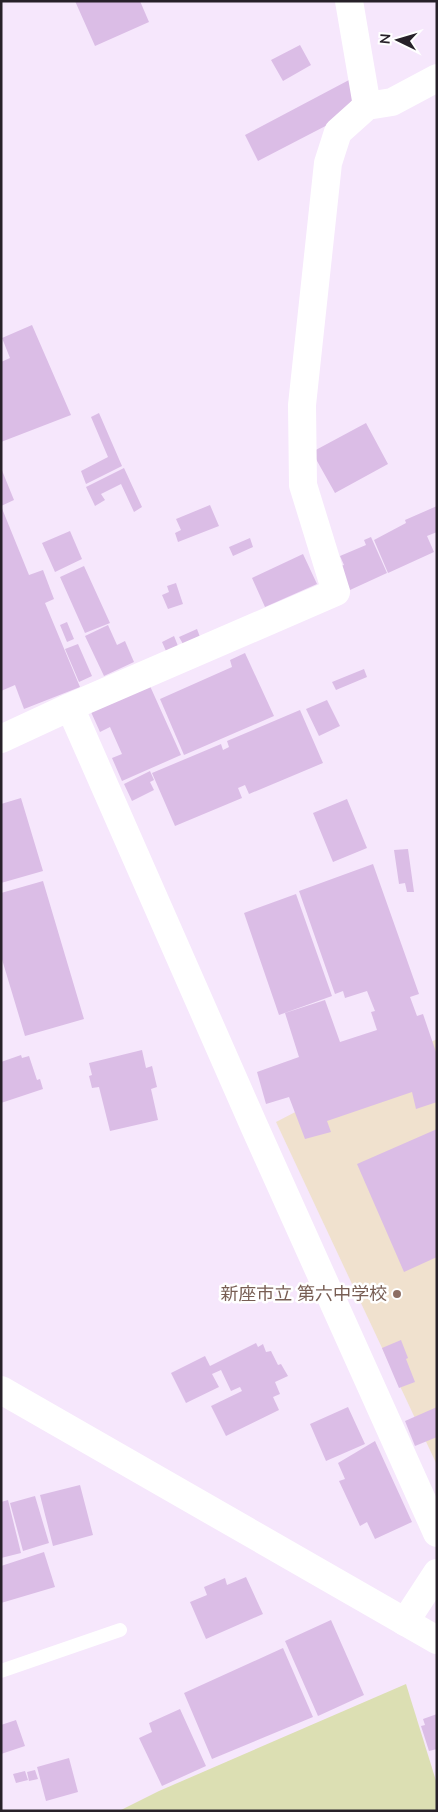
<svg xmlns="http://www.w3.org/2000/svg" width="438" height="1812" viewBox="0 0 438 1812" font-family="Mulish,'Noto Sans JP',sans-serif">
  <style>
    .education { fill: #f0e1ce }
    .green { fill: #dcdfb3 }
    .building { fill: #dbbde6 }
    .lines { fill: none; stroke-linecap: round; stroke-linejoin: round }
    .service { stroke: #fff; stroke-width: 14 }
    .minor { stroke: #fff; stroke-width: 28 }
    .tertiary { stroke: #fff; stroke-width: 28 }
    .education-dot { fill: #8d6e63; stroke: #fff; stroke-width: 2 }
    .labels { text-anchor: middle; stroke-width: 5; stroke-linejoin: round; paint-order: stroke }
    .education-label { font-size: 18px; fill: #785e54; stroke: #fff; text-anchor: end }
  </style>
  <rect width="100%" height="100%" fill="#f6e7fc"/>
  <path class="education" d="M437,1039V1465L276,1122Z"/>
  <path class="green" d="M406,1684L437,1784V1811H119L159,1791Z"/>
  <path class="building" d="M75,1H140L149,22L95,46Z
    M300,45L311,65L283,81L271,60Z
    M349,80L353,99L339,119L258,161L245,135Z
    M32,325L71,415L1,442V362L10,358L2,338Z
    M99,413L122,466L86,484L81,471L108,457L91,417Z
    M366,423L388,464L335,493L312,452Z
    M1,468L14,500L1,506Z
    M124,468L142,507L134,512L121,484L101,494L105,500L95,506L86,487Z
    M210,505L219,526L178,542L175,533L181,530L176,519Z
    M1,506L29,575L43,570L54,599L45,603L80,687L24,709L15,685L1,691Z
    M437,506V532L427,536L434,552L388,573L374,540L406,523L405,520Z
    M70,531L82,559L55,572L42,543Z
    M371,537L387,573L350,590L340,566L344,565L340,556L366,545L364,540Z
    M250,538L253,547L233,556L229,547Z
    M303,554L317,584L265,607L252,578Z
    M84,566L110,623L85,633L60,577Z
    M176,583L183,604L168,609L162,595L169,592L167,586Z
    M67,622L74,639L67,642L60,625Z
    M108,625L117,645L125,641L134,662L104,676L85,636Z
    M197,629L200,637L183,644L179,637Z
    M174,636L178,646L166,651L162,642Z
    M78,644L92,676L79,682L65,649Z
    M245,653L274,716L184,755L160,699L232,667L230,660Z
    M364,669L367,677L336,690L332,682Z
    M150,686L181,755L122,781L112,758L122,754L110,727L100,732L91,712Z
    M327,700L340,726L319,736L306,709Z
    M300,710L323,763L249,794L245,785L238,788L242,798L175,826L152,773L221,744L223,750L229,747L227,741Z
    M150,771L154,780L150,782L154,790L132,801L124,784Z
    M21,798L43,871L1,883V804Z
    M347,799L367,848L333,862L313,813Z
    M408,849L414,892H407L405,883L399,884L394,850Z
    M373,864L419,994L410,997L417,1016L423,1014L437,1055V1102L416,1109L412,1092L327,1121L331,1132L305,1139L289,1097L266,1104L257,1072L299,1057L285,1013L325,1000L340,1042L377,1030L371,1012L375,1011L367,991L345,998L343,991L335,994L299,891Z
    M43,881L84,1019L25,1036L1,956V893Z
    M296,894L332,996L279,1015L244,913Z
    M142,1050L146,1068L152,1066L157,1087L151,1089L158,1120L110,1131L99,1087L92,1088L89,1076L92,1075L89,1063Z
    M21,1055L22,1058L29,1056L37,1080L40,1079L43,1089L1,1103V1062Z
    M437,1129V1257L404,1272L357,1164Z
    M401,1340L408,1358L406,1359L415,1382L399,1388L382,1348Z
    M256,1343L258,1347L263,1344L266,1352L271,1351L278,1365L281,1364L288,1376L275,1382L280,1394L273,1397L279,1410L226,1436L211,1406L242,1391L240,1387L231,1391L221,1370L212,1374L219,1387L186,1403L171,1373L205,1356L210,1366Z
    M348,1407L365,1444L326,1461L310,1424Z
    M437,1407V1437L415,1446L405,1421Z
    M375,1441L412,1522L375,1539L367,1522L360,1526L339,1481L345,1479L338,1463Z
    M80,1485L93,1535L53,1546L40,1495Z
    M35,1496L49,1543L23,1551L10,1503Z
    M8,1500L21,1553L1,1558V1502Z
    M44,1552L55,1587L1,1603V1566Z
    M246,1577L263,1614L206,1639L190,1602L207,1595L204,1587L225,1578L227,1585Z
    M331,1620L364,1695L318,1716L285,1641Z
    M283,1648L313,1717L212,1759L184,1693Z
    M180,1709L206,1766L162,1786L139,1738L152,1732L149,1723Z
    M437,1714V1749L429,1751L421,1726L425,1725L423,1719Z
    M16,1720L25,1746L1,1754V1725Z
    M69,1758L78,1792L46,1801L37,1767Z
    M35,1770L38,1779L29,1781L27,1772Z
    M25,1771L28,1780L16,1783L13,1774Z"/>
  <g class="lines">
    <path class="service" d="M1,1671L120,1630"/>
    <path class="minor" d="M349,1L367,106
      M70,707L255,1128L437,1533
      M1,739L70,707L336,592L303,485L302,405L328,163L338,132L367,106L392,102L437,78
      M405,1622L437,1573"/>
    <path class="tertiary" d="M1,1390L437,1640"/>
  </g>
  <circle class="education-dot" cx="397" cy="1294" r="5"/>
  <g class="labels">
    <g class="education-label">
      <text x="387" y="1300">新座市立 第六中学校</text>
    </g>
  </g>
  <rect width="438" height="1812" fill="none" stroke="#272129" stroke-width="5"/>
  <g transform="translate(398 40) rotate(275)" stroke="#ffffff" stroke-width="4" paint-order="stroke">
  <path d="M0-4L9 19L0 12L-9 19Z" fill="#272129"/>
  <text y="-8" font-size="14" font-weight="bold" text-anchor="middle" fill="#272129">N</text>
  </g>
</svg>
